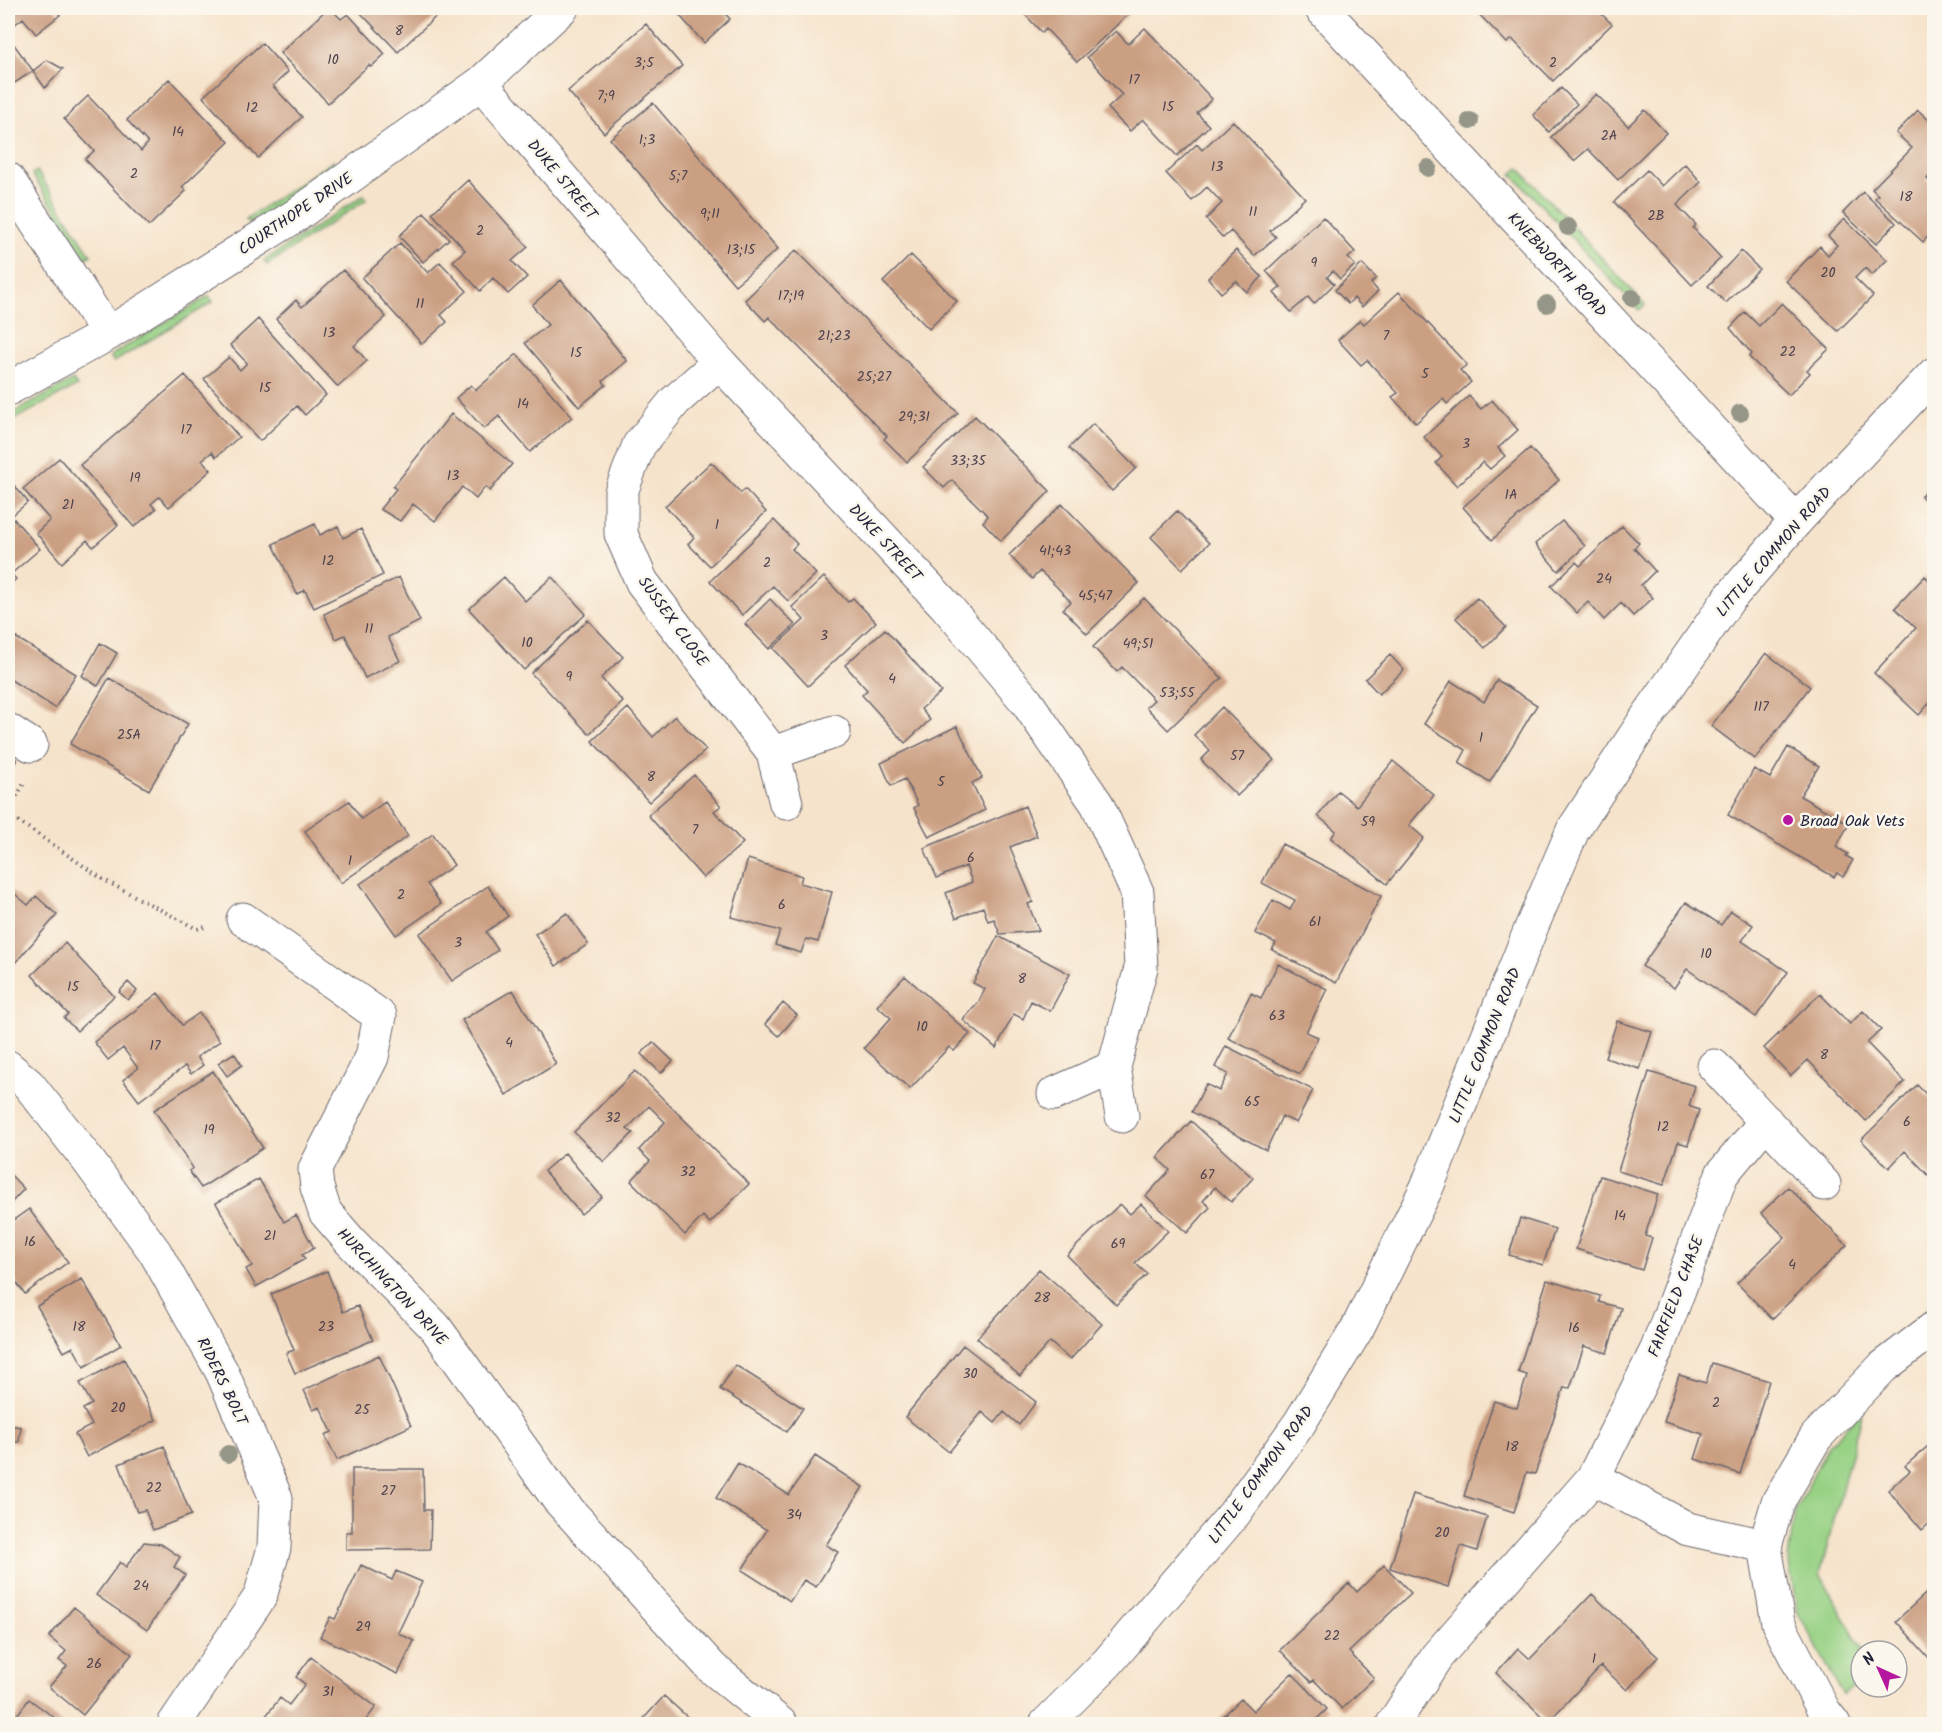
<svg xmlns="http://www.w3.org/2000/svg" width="1942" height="1732" viewBox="0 0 1942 1732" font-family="Kalam,sans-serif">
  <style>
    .green { fill: #97d184; stroke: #5c7a60; stroke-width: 1.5 }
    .building { fill: #cb9f82 }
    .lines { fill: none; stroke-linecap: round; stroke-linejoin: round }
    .minor-casing { stroke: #6c666d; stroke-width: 35 }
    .highway-casing { stroke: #6c666d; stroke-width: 35 }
    .path { stroke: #6c666d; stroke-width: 4; stroke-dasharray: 1.5 4.5; stroke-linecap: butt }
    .minor { stroke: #fff; stroke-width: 33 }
    .highway { stroke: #fff; stroke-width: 33 }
    .tree { fill: #959688 }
    .poi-dot { fill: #b5179e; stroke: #fbf7ec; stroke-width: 2 }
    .labels { text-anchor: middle; stroke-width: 5; stroke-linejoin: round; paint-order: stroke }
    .number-label { font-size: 14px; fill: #4c414d }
    .street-label { font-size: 16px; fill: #22223b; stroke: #fbf7ec }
    .poi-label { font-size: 16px; fill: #22223b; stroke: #fbf7ec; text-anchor: start }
  </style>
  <rect width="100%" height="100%" fill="#fbf7ec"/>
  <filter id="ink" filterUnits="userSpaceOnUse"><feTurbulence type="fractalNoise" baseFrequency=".0167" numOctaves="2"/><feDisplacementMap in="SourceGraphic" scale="12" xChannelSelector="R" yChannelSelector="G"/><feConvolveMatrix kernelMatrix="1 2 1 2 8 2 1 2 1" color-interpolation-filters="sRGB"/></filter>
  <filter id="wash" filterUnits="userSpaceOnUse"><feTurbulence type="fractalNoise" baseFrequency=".008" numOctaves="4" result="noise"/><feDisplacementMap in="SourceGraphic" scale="24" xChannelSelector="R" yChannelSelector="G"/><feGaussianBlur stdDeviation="1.35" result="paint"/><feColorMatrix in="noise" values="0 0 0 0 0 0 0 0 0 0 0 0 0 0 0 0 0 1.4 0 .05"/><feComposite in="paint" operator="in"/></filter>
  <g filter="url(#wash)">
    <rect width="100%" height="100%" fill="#f6e3cb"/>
    <path class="green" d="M333,161L337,166L249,224L246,219Z
      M1519,168L1645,305L1639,310L1512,174Z
      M37,171L91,255L86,258L32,174Z
      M364,195L366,200L267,265L264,261Z
      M209,296L213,302L114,362L110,356Z
      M73,380L77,386L8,423V416Z
      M1862,1411L1820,1574L1863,1651H1861V1683L1843,1695L1797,1611L1788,1558L1795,1512L1828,1446Z"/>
    <g id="blocks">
      <path class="building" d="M8,8H54L60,15L36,34L23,18L8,30Z
        M328,8H330L341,19L348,14L385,54L371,67L369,65L328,103L280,53Z
        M356,8H445L398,52Z
        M673,8H720L730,19L704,43Z
        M1022,8H1131L1133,10L1077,62L1046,29L1042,33L1020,9Z
        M1473,8H1595L1612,24L1553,81L1512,39L1507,43Z
        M646,24L682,66L604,133L568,91Z
        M1145,28L1212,99L1197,113L1209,126L1177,156L1143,119L1130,131L1118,119L1108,108L1122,95L1087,57L1116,31L1128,44Z
        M8,36L33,71L47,60L63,69L45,88L33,71L13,84L8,77Z
        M262,43L288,72L273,86L302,117L258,158L203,97Z
        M169,79L229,142L182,187L186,191L149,226L85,159L94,151L64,119L88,96L141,151L148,143L127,120Z
        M1561,88L1577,104L1549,132L1533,115Z
        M1596,94L1628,126L1645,110L1666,133L1618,180L1588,149L1574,161L1551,137Z
        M653,103L778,249L735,285L610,139Z
        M1918,110L1934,125V170L1927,179L1934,186V230L1923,242L1875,198L1878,195L1872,189L1912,148L1896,133Z
        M1233,121L1305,198L1270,231L1276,237L1254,256L1231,231L1223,238L1206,219L1222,203L1207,187L1192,201L1166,173L1197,144L1202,150Z
        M1685,164L1701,182L1677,205L1696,225L1693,228L1721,258L1692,285L1614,202L1647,170L1662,186Z
        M468,180L528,247L512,261L527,277L508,294L493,278L480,291L453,261L465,250L432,213Z
        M1863,192L1896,223L1876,244L1843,213Z
        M424,213L449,239L423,262L399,236Z
        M1323,217L1355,252L1348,258L1355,265L1340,279L1333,271L1327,277L1334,284L1314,304L1308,297L1291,312L1274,293L1281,287L1266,271Z
        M1844,219L1887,260L1872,275L1865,268L1855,278L1873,296L1838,331L1786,281L1820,246L1828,255L1837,245L1828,236Z
        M400,243L428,273L440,262L467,291L441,315L447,322L422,344L362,278Z
        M796,250L958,413L907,462L884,439L887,436L769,317L765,321L745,300Z
        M1236,250L1262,277L1247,292L1236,281L1221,293L1208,278Z
        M1741,251L1759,269L1726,303L1708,286Z
        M911,255L957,301L929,329L883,282Z
        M1362,264L1376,278L1371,283L1378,291L1362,307L1354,298L1348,304L1335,290Z
        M343,270L386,317L354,346L367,361L338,387L276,319L296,300L302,307Z
        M561,280L627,361L603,381L606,385L579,407L525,343L548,325L532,305Z
        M1399,292L1467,365L1460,370L1471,382L1447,404L1443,399L1416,423L1392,397L1398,393L1367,360L1361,365L1338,340L1360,320L1364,324Z
        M1782,303L1829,349L1807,370L1810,373L1789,395L1749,357L1752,354L1730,328L1745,312L1759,326Z
        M258,319L326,395L305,415L297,406L260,441L204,379L229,357L240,370L247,363L230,345Z
        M517,354L572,417L530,452L499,416L484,429L456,398L471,385L476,390Z
        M185,375L239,437L216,457L212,452L202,460L211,470L169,507L159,497L151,504L156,509L134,527L80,465Z
        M1469,396L1481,409L1492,400L1518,430L1498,448L1505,456L1490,469L1483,462L1457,486L1436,463L1442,457L1424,437Z
        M451,414L512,464L490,491L485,487L476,499L462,487L435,521L413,504L400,521L380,509L396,489L393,487Z
        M975,416L1050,491L1001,541L983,522L988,516L952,480L944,488L923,467Z
        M1093,424L1136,468L1112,491L1069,448Z
        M1530,448L1559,480L1492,540L1463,507Z
        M59,458L118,525L93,547L87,540L62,563L36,533L50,520L23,489Z
        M711,462L741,493L745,489L766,512L710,566L688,544L694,537L665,506Z
        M8,478L28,502L8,519Z
        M1934,483V509L1921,496Z
        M1062,504L1139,583L1087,634L1063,609L1071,602L1057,587L1040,571L1032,579L1009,555Z
        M1177,511L1209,543L1182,569L1151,537Z
        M14,519L40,549L11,574L16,579L8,587V524Z
        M774,520L797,544L792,549L816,574L788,601L773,586L742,615L710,581Z
        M1562,521L1585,546L1558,571L1535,544Z
        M315,524L320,535L338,526L343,538L361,529L383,575L314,608L305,590L297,594L273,544Z
        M1622,526L1639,543L1634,548L1655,571L1641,585L1653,598L1633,616L1621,603L1604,620L1588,602L1577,613L1551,586L1576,562L1580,566Z
        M1925,576L1934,585V698L1919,715L1874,673L1916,628L1895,608Z
        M399,577L420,621L388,637L400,661L365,678L345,635L336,639L324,614Z
        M504,577L525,601L552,577L586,614L524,670L469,609Z
        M824,577L848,602L853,598L876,622L808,686L773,648L804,620L792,607Z
        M1144,598L1222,678L1168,730L1146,707L1154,700L1122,667L1117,672L1093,647Z
        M1477,598L1506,627L1485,648L1456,618Z
        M770,599L795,625L769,649L745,624Z
        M588,620L623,657L601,678L623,702L589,734L531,673Z
        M885,629L941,692L921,709L930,720L905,743L862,695L867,690L845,665Z
        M15,637L76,674L55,708L8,678V650Z
        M100,643L117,653L98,686L82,676Z
        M1766,653L1810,687L1755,759L1711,726Z
        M1390,655L1404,670L1379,694L1365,679Z
        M109,678L188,724L149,790L70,744Z
        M1497,680L1537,705L1490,782L1459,763L1466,750L1424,724L1451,681L1484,702Z
        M1222,707L1274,760L1237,796L1201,760L1210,751L1194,735Z
        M628,708L653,737L675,716L706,750L649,802L592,741Z
        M957,726L982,778L972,783L985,810L929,837L914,808L918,805L905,779L891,786L881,763Z
        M1788,747L1819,766L1800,796L1849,824L1836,847L1848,854L1846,856L1853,860L1843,877L1837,873L1834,877L1728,815L1754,769L1770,778Z
        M8,755L17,760L8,776Z
        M1393,761L1434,795L1409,825L1424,838L1387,884L1331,838L1336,831L1318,816L1338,791L1357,806Z
        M694,775L721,806L714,811L743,843L703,878L648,815Z
        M349,801L361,819L385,802L408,836L341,883L305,831Z
        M1025,806L1037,836L1010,847L1033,902L1028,904L1039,931L1000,934L994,919L988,921L983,907L956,918L946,893L972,882L966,866L937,878L924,848Z
        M433,834L454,865L427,884L441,904L396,935L360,884Z
        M1282,844L1381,896L1336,983L1272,950L1276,943L1255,933L1273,900L1290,910L1295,900L1262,883Z
        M748,859L802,876L800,883L832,892L818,942L806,939L801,953L775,945L780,931L731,917Z
        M488,886L508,916L486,932L498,950L452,981L419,934Z
        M9,889L28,905L36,896L57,915L8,971V891Z
        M1686,902L1721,925L1731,911L1753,925L1742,941L1788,972L1756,1017L1687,969L1674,988L1642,966Z
        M567,913L588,944L556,966L535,934Z
        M998,936L1070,974L1050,1011L1031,1001L1023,1019L1014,1014L996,1048L963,1020L978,1003L985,989L973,983Z
        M65,943L114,996L77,1031L64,1018L68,1014L32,975Z
        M1278,964L1327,989L1306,1032L1318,1037L1300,1074L1228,1038L1251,993L1261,998Z
        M905,976L970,1034L954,1051L949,1047L910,1089L864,1048L891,1018L877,1006Z
        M128,982L137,991L128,1000L119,992Z
        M513,990L556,1064L506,1095L462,1020Z
        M158,993L182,1025L199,1013L220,1041L197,1057L203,1065L191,1074L185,1066L139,1101L123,1080L138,1068L123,1048L108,1060L94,1042Z
        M1820,994L1850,1024L1863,1011L1881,1030L1867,1043L1905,1082L1866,1121L1808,1060L1791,1076L1764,1048Z
        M783,1003L797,1015L779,1036L765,1024Z
        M1617,1021L1652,1032L1640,1069L1605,1058Z
        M653,1042L673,1061L661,1073L641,1054Z
        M1226,1046L1313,1090L1296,1123L1282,1116L1266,1150L1192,1112L1206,1084L1219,1091L1228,1074L1215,1067Z
        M234,1053L242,1065L227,1076L218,1063Z
        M213,1071L263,1148L201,1188L189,1171L193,1168L154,1110Z
        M635,1071L749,1184L710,1223L703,1216L685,1235L631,1181L650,1161L639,1150L665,1122L649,1106L627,1129L633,1133L604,1162L574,1132Z
        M1649,1072L1695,1086L1689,1106L1699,1110L1688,1145L1678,1142L1664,1185L1618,1171Z
        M1917,1085L1934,1102V1181L1905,1151L1889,1168L1861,1140Z
        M1191,1121L1253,1178L1231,1202L1215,1187L1203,1201L1210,1207L1187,1233L1146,1196L1170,1170L1157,1158Z
        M565,1153L602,1197L581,1214L544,1171Z
        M8,1172L24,1189L8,1206Z
        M1600,1176L1658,1194L1645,1236L1652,1238L1642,1270L1576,1249Z
        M259,1179L284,1222L296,1215L314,1248L302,1255L305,1259L256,1287L246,1269L252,1266L216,1203Z
        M1788,1187L1847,1245L1772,1319L1737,1283L1785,1237L1761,1213Z
        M1120,1204L1130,1214L1141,1204L1168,1231L1135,1263L1147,1274L1116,1305L1067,1255Z
        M29,1209L68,1262L25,1294L8,1271V1224Z
        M1520,1218L1555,1229L1543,1265L1509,1255Z
        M1039,1269L1102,1324L1070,1360L1050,1342L1020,1376L977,1338Z
        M327,1271L343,1312L358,1306L373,1340L295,1373L286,1353L294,1350L271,1294Z
        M82,1279L121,1345L84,1367L73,1347L64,1352L37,1306Z
        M1547,1280L1600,1296L1599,1302L1621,1308L1607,1353L1584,1346L1570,1388L1564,1387L1535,1474L1527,1472L1514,1512L1464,1496L1494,1401L1517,1408L1527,1375L1518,1372Z
        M963,1345L1036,1402L1019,1425L1004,1412L995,1423L982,1412L949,1452L905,1417Z
        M379,1355L411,1426L337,1460L325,1435L332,1432L320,1407L313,1410L304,1390Z
        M124,1359L156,1420L87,1457L75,1434L92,1425L83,1409L92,1404L80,1383Z
        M1712,1363L1769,1381L1740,1474L1695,1459L1703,1434L1664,1422L1679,1375L1706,1383Z
        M735,1365L803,1408L787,1432L720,1389Z
        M8,1425L21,1427L19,1442L8,1441Z
        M1934,1441V1519L1922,1530L1888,1490L1910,1471L1905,1466Z
        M164,1446L191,1515L153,1530L145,1510L137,1512L119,1464Z
        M815,1456L863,1487L826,1545L838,1552L816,1587L804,1580L790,1601L742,1570L767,1530L716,1498L738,1463L789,1495Z
        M352,1469H423L424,1510H431L430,1549L346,1550V1532H352Z
        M1413,1494L1487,1517L1477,1551L1461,1546L1448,1587L1390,1568Z
        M144,1542L161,1544L180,1557L174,1567L185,1575L147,1630L96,1595L120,1562L126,1567Z
        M361,1565L392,1580L396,1571L422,1582L398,1633L414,1641L398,1674L320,1637L330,1617L335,1619Z
        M1384,1565L1411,1593L1349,1652L1374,1678L1342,1709L1314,1680L1311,1682L1280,1650L1349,1583L1357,1592Z
        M1934,1586V1655L1930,1659L1896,1621Z
        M1592,1594L1658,1657L1627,1690L1601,1666L1548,1722L1496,1673L1518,1648L1530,1659Z
        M74,1607L132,1654L83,1715L49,1687L67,1666L59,1660L66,1651L49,1637Z
        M311,1657L376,1707L363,1724H274L265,1717L280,1698L289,1705L305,1684L296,1677Z
        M1292,1673L1327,1709L1312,1724H1215L1241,1699L1253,1711Z
        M664,1696L695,1724H639Z
        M29,1699L63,1724H8V1718L10,1715L15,1718Z"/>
    </g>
  </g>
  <g filter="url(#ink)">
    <use href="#blocks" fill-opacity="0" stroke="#6c666d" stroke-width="1.5"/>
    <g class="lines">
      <defs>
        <path id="minor" d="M1321,8L1796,521
          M481,83L719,362L946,606L1026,701L1097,804L1137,892L1141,968L1114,1067L1122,1116
          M8,179L108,334
          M719,362L675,401L639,445L621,492V534L642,582L773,753L786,803
          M8,389L108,334L295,216L481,83L562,8
          M8,730L31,745
          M773,753L834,732
          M243,919L380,1016L372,1057L315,1169L317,1187L325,1212L351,1242L435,1327L558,1499L712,1668L781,1724
          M1714,1066L1824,1184
          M8,1067L29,1085L87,1159L155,1252L222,1372L276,1498L274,1548L260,1597L174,1724
          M1054,1094L1114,1067
          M1593,1478L1688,1529L1765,1546
          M1393,1724L1437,1656L1593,1478L1657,1349L1722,1174L1766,1121
          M1834,1724L1824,1711L1778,1623L1765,1546L1778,1502L1816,1437L1883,1367L1934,1328"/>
        <path id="highway" d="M1046,1724L1108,1662L1234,1514L1299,1424L1357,1329L1427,1187L1532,926L1573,830L1643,723L1728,600L1796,521L1934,374"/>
      </defs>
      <use href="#minor" class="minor-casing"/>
      <use href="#highway" class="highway-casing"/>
      <path class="path" d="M8,812L24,783
        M8,814L104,880L197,929L205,927"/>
      <use href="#minor" class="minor"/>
      <use href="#highway" class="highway"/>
    </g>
    <g class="tree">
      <circle cx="1470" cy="121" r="9"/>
      <circle cx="1428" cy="168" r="9"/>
      <circle cx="1568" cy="227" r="9"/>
      <circle cx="1632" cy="298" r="9"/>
      <circle cx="1547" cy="304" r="9"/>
      <circle cx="1740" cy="413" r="9"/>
      <circle cx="228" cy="1454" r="9"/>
    </g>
  </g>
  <circle class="poi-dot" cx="1788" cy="820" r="6"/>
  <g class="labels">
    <g class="number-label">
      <text x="399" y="35">8</text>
      <text x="333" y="64">10</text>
      <text x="644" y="67">3;5</text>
      <text x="1553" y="67">2</text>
      <text x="1134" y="84">17</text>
      <text x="606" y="100">7;9</text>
      <text x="1168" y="111">15</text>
      <text x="252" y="112">12</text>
      <text x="178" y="136">14</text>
      <text x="1609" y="140">2A</text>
      <text x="647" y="144">1;3</text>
      <text x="1217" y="171">13</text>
      <text x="134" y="178">2</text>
      <text x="678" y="180">5;7</text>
      <text x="1906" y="201">18</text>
      <text x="1253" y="216">11</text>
      <text x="710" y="218">9;11</text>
      <text x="1656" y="220">2B</text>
      <text x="480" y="235">2</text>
      <text x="741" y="254">13;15</text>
      <text x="1314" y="267">9</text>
      <text x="1828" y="277">20</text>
      <text x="791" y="300">17;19</text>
      <text x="420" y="308">11</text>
      <text x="329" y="337">13</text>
      <text x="834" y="340">21;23</text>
      <text x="1386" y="340">7</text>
      <text x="1788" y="356">22</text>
      <text x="576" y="357">15</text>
      <text x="1425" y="378">5</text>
      <text x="874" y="381">25;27</text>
      <text x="265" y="392">15</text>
      <text x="523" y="408">14</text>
      <text x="914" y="421">29;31</text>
      <text x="186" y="434">17</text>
      <text x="1466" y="448">3</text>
      <text x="968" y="465">33;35</text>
      <text x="453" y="480">13</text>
      <text x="135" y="482">19</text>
      <text x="1511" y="499">1A</text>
      <text x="68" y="509">21</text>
      <text x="717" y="529">1</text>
      <text x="1055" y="555">41;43</text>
      <text x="328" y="565">12</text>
      <text x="767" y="567">2</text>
      <text x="1604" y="583">24</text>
      <text x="1095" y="600">45;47</text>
      <text x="369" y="633">11</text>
      <text x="824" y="640">3</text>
      <text x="527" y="647">10</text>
      <text x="1138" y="648">49;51</text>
      <text x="569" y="681">9</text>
      <text x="892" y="683">4</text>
      <text x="1177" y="697">53;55</text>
      <text x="1761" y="711">117</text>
      <text x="129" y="739">25A</text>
      <text x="1481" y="742">1</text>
      <text x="1237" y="760">57</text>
      <text x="651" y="781">8</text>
      <text x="941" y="786">5</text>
      <text x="1368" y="826">59</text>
      <text x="695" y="834">7</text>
      <text x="971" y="862">6</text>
      <text x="350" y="865">1</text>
      <text x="401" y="899">2</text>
      <text x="782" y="909">6</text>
      <text x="1315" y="926">61</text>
      <text x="458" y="947">3</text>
      <text x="1706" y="958">10</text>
      <text x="1022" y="983">8</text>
      <text x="73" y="991">15</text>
      <text x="1277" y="1020">63</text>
      <text x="922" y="1031">10</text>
      <text x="509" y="1047">4</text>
      <text x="155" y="1050">17</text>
      <text x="1824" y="1059">8</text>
      <text x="1252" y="1106">65</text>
      <text x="613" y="1122">32</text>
      <text x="1907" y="1126">6</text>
      <text x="1663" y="1131">12</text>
      <text x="209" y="1134">19</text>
      <text x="688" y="1176">32</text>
      <text x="1207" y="1179">67</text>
      <text x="1620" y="1220">14</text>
      <text x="270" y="1240">21</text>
      <text x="30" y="1246">16</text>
      <text x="1118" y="1248">69</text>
      <text x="1792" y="1269">4</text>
      <text x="1042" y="1302">28</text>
      <text x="79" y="1331">18</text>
      <text x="326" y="1331">23</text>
      <text x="1574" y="1332">16</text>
      <text x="970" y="1378">30</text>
      <text x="1716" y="1407">2</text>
      <text x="118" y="1412">20</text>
      <text x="362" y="1414">25</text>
      <text x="1512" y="1451">18</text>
      <text x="154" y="1492">22</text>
      <text x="388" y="1495">27</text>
      <text x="794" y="1519">34</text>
      <text x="1442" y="1537">20</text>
      <text x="141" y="1590">24</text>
      <text x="363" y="1631">29</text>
      <text x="1332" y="1640">22</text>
      <text x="1594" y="1663">1</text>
      <text x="94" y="1668">26</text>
      <text x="328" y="1696">31</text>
    </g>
    <g class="street-label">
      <text transform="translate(563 179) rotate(50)" y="6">DUKE STREET</text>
      <text transform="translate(295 213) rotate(-34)" y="6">COURTHOPE DRIVE</text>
      <text transform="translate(1558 264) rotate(47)" y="6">KNEBWORTH ROAD</text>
      <text transform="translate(886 542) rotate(47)" y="6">DUKE STREET</text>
      <text transform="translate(1773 551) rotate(-49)" y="6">LITTLE COMMON ROAD</text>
      <text transform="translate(674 621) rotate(54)" y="6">SUSSEX CLOSE</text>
      <text transform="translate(1484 1045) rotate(-68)" y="6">LITTLE COMMON ROAD</text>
      <text transform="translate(393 1286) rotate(47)" y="6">HURCHINGTON DRIVE</text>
      <text transform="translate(1675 1296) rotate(-69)" y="6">FAIRFIELD CHASE</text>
      <text transform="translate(223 1381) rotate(64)" y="6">RIDERS BOLT</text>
      <text transform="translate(1260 1474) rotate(-54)" y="6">LITTLE COMMON ROAD</text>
    </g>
    <g class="poi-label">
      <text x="1800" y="826">Broad Oak Vets</text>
    </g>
  </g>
  <rect width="1942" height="1732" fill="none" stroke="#fbf7ec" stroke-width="30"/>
  <g transform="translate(1879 1669) rotate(315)"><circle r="28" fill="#fbf7ec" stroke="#a4a2a5" stroke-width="1.5"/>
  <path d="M0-4.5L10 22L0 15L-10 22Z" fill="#b5179e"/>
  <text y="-9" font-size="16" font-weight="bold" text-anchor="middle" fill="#22223b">N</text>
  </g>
</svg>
